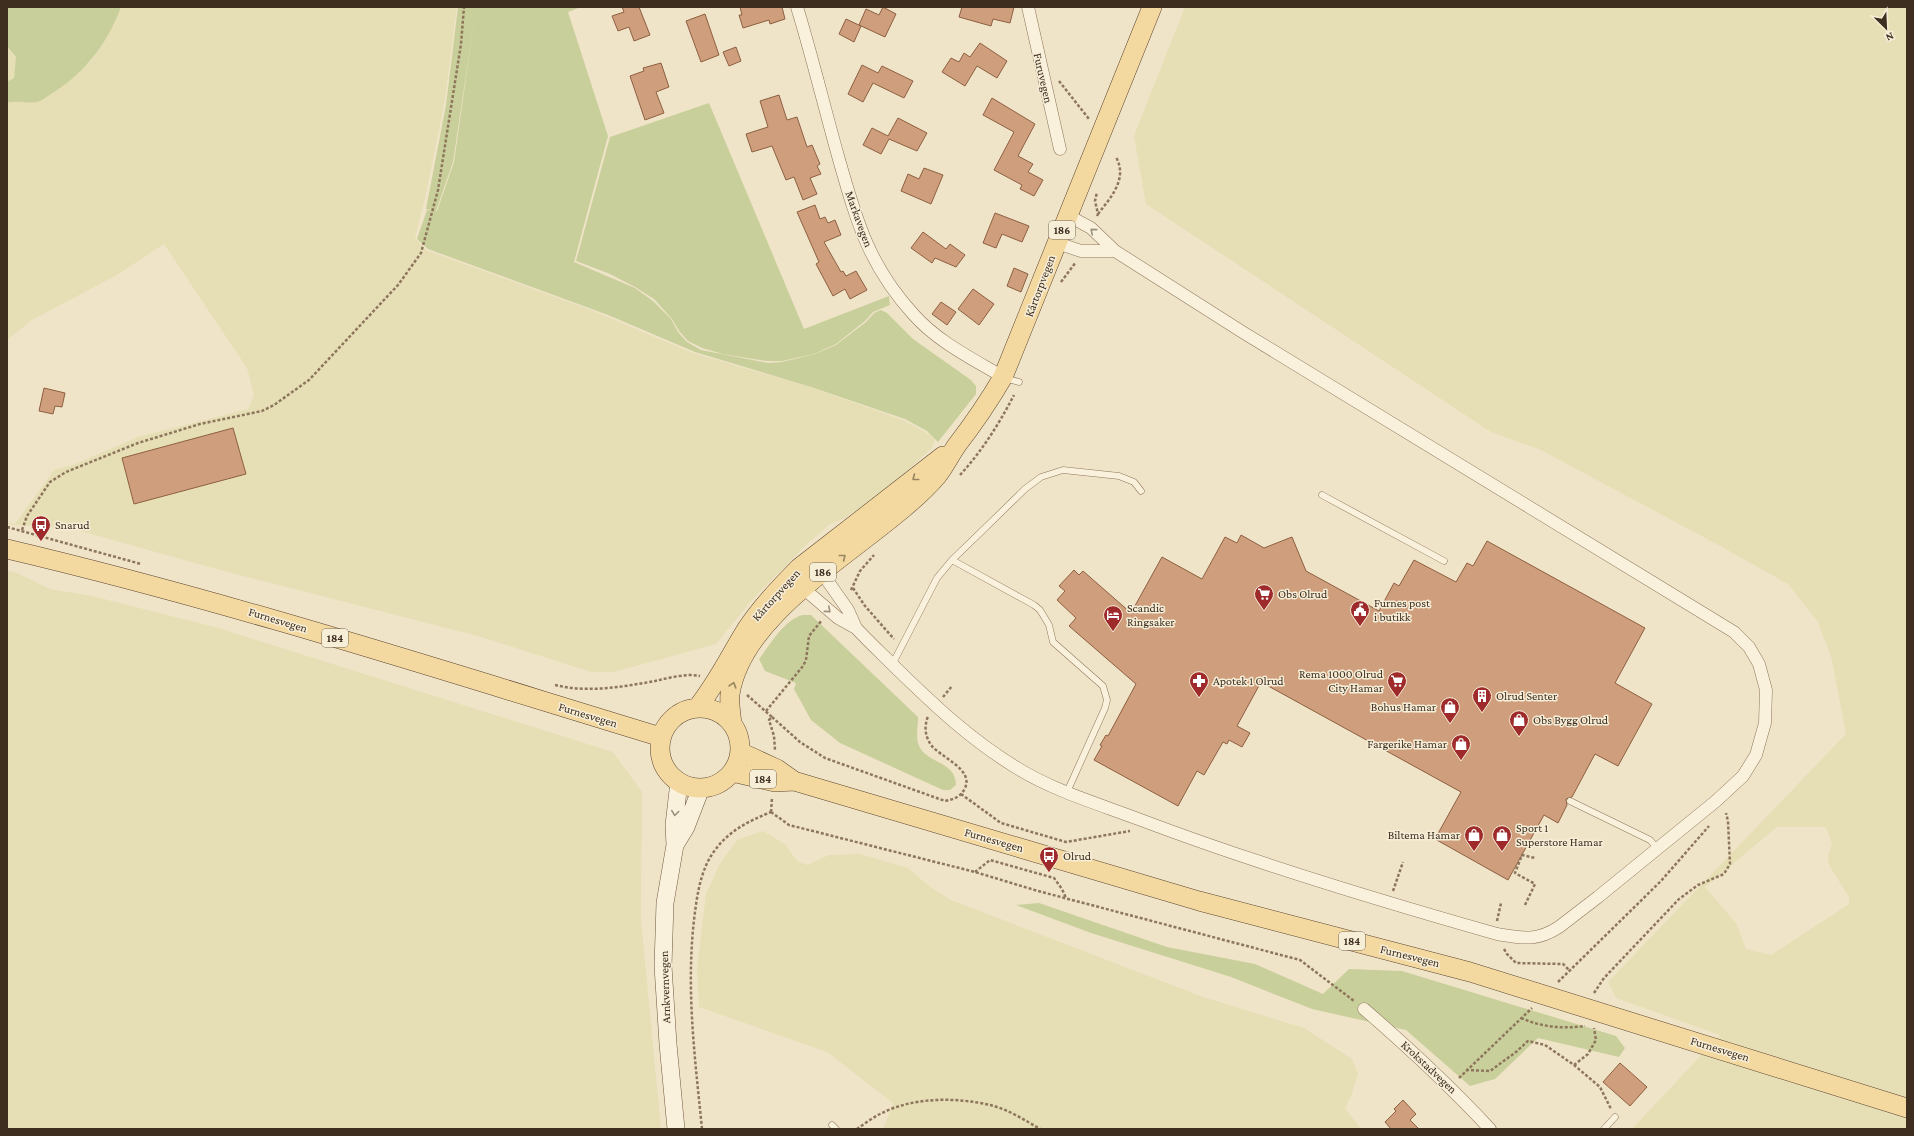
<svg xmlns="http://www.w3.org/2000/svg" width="1914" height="1136" viewBox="0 0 1914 1136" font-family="'Crimson Pro',serif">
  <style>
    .farmland { fill: #e6deb5; fill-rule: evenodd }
    .green { fill: #c9cf9b }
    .building { fill: #cf9f7d; stroke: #8d5f41 }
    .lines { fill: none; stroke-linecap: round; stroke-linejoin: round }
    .lane-casing { stroke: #8d765c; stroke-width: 7 }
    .street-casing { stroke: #8d765c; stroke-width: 13 }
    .secondary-casing { stroke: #6f573f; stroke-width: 18 }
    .primary-casing { stroke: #5b4430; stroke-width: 20 }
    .path { stroke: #8d765c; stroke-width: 2.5; stroke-dasharray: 3 2; stroke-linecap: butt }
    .lane { stroke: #faf1dc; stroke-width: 6 }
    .street { stroke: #faf1dc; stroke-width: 12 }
    .secondary { stroke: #faf1dc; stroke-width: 17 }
    .primary { stroke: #f3d9a0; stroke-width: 19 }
    .oneway { stroke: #9c907e }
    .oneway2 { stroke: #988460 }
    .labels { text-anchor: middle; stroke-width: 3; stroke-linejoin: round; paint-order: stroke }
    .shield { fill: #f7eed8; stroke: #756857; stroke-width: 1 }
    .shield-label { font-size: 11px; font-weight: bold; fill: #3d2e20 }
    .street-label { font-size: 12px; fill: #3d2e20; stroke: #f7eed8 }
    .poi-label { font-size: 12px; fill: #3d2e20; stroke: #f7eed8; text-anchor: start }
  </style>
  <rect width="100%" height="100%" fill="#f0e4c8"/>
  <path class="farmland" d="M121,7H457L444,105L425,198L415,238L426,250L591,310L693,353L810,387L903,420L925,432L935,439L932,448L884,492L845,518L830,524L806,545L751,601L716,644L614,672H591L478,636L220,570L66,527L12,525L7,523L15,524L54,470L73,465L138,437L248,409L254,395L247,368L164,244L117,275L32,320L7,340V103L17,100L37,102L63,86L92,60L114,25Z
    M1185,7H1907V1129H1632L1720,1035L1616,998L1608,982L1846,734L1832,660L1818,622L1788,584L1722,547L1539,449L1491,432L1146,204L1134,136ZM1777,827H1826L1832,845L1828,855L1829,865L1849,897V904L1771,955L1746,949L1736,923L1705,887Z
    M7,46L16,57V66L14,78L7,82Z
    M7,571L15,572L50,589L92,596L215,627L613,752L642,792L641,919L661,1129H7Z
    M763,831L785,844L797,861L807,865L829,855L860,854L908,868L929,886L951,900L1203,997L1304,1028L1352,1059L1358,1074L1351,1096L1345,1108L1361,1129H883L893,1103L827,1052L699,1007L697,968L706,894L719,865L737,840Z"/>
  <path class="green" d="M7,7H121C108,43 84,74 51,94C47,96 42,101 37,102C28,104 19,100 7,103V82L14,78L16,57L7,46Z
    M458,7H581L568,12L608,136L574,262L635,288L653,301L671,319L678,332L687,342L701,350L768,363L782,362L815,354L836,345L866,322L874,313L881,310L887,313L913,339L971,380L976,386V394L938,442L927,431L905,419L811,387L695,352L608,315L428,249L417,239L427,210L437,211L454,162L474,21L453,162L436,211L426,209L446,105Z
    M709,103L804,329L889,296L890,305L873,312L865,321L836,344L814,354L782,361H766L723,354L702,348L688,341L679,331L672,319L654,299L635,287L610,274L576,261L610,137Z
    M802,615H811L918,717C918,725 916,736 918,743C924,764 956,760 956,785L950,790H943L840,743L811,720L794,689L796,683L765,671L759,659C771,644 783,621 802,615Z
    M1039,903L1167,947L1255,964L1323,994L1349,969L1402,971L1616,1036L1625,1048L1619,1057L1538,1038L1495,1079L1470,1086L1406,1030L1312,1009L1231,977L1091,933L1016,905Z"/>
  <path class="building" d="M622,7H639L650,35L634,41L629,27L618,31L612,16L624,12Z
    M740,7H782L785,19L770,24L769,20L743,28L739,15H742Z
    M883,7L896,14L885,37L859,25L866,9L879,15Z
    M962,7H1014L1010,23L993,19L991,26L959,17Z
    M705,14L719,55L701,62L686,21Z
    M846,19L861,26L854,42L839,34Z
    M980,43L1007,61L997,78L977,66L965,86L942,72L951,58L959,62L964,53L970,57Z
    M736,47L741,61L729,66L723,52Z
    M661,63L669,87L656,92L664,113L645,120L630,76L644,71L643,68Z
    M862,65L878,73L882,66L913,81L904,98L873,83L863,102L848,94Z
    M779,95L787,120L797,117L807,147L812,145L820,164L817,166L821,174L810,178L817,194L803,200L794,177L786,180L772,146L752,152L746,134L768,127L760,101Z
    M992,98L1035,124L1018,156L1033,164L1028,172L1043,180L1034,196L1020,189L1022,185L994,170L1014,132L983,115Z
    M898,118L927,133L917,151L889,139L881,154L863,145L872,128L888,136Z
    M924,168L943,175L931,204L901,191L908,174L919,179Z
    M815,205L820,219L825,217L828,223L835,220L841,235L824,242L841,272L843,271L846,276L856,271L867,290L850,299L845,289L833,296L816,264L819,262L797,212Z
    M995,213L1029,226L1022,242L1002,234L996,248L983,243Z
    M923,232L946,249L950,244L965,255L956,267L935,258L932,263L911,248Z
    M1014,268L1028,274L1021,292L1007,286Z
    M973,289L994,304L979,325L958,309Z
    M941,302L956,312L947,325L932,314Z
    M44,388L65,393L62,407L55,406L53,414L39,411Z
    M233,428L246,474L134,504L122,458Z
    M1241,535L1264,548L1292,537L1306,571L1379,611L1394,583L1399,586L1414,560L1456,582L1467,563L1473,566L1487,541L1645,628L1615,683L1652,704L1618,766L1595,754L1572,797L1566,799L1567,805L1558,823L1544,815L1508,880L1435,839L1461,792L1261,682L1237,726L1250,733L1242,747L1229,740L1227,744L1223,742L1204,775L1197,771L1178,806L1094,760L1102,746L1100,745L1106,735L1108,736L1136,684L1069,626L1076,618L1057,600L1065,591L1059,586L1074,570L1079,575L1083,571L1131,613L1162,557L1202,579L1225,537L1237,543Z
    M1620,1063L1647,1087L1630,1106L1603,1082Z
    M1403,1100L1416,1114L1410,1120L1419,1129H1391L1385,1122L1396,1111L1394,1109Z"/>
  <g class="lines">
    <defs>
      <path id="lane" d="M1004,378L1019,382
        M1322,495L1444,561
        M952,560L1034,605L1040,610L1049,625L1053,642L1103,686L1107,700L1105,708L1067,792
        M892,665L937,578L952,560L983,530L1025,489L1041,477L1063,470L1119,476L1134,482L1141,491
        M1570,801L1650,840L1658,849
        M832,1125L836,1129
        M1604,1129L1615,1117"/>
      <path id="street" d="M797,7C812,56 824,106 838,156C856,219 868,265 914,315C938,342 973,359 1003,377
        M1028,7L1060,149
        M1057,243L1081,251H1115
        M822,573L848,610L856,628
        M803,588L838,618L856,628C869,642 883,655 897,669C935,706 971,740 1017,768C1054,791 1099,804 1141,820C1257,864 1377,900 1497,934C1522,938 1536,942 1559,927L1598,897L1716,801L1743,776L1756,755L1765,723L1766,690L1759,664L1749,647L1734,632L1244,333L1115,251L1091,228L1067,215
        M1364,1009C1408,1047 1450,1086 1490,1129"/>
      <path id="secondary" d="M675,845L686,827L701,788
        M676,1129L668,1044L663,966L665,903L675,845L674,825L679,782"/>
      <path id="primary" d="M7,549C228,601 444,671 661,737
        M660 748a40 40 0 1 1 80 0a40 40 0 1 1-80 0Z
        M697,708C717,683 730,656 746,630C761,607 780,587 799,568L943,456
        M732,724C731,714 729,704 730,694C744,604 881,541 937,476C945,466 950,455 957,445C974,423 989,401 1003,377L1152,7
        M740,752L777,769L794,781
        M732,772L775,782L794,781L1199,901L1470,972L1907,1108"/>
    </defs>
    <use href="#lane" class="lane-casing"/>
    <use href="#street" class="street-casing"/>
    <use href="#secondary" class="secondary-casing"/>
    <use href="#primary" class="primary-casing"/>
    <path class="path" d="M1059,81L1089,119
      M1098,214C1111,197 1128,179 1116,157
      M1097,216L1098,214L1095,201L1097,192
      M1061,282L1076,262
      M960,475C982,451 999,424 1014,395
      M7,527L141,564
      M22,530L27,516L50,482L66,472L138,443L200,424L262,411L274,405L309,380L398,285L421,253L438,190L461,44L464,7
      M853,588L865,606L894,639
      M851,590L860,571L874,555
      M555,685C588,693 622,687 655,681C669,678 686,673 700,676
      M747,695L772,717L769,720L774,736L775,750
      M943,697L952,686
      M766,711L803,666L806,660L809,636L822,620
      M772,717L800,742L825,758L945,801C954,799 961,797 965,788C974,769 940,757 931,745C925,736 924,727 928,716
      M961,794L1001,823L1066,842L1130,831
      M771,812L789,825L975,872L1038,891L1300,960L1354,1001
      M771,812L772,798
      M975,872L990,860L1054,878L1062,889L1066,898
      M1393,891L1403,862
      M1525,905L1535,884L1515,873L1522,855L1535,858
      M1497,921L1501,903
      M1504,949L1507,954L1516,963L1563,964L1570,971
      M1558,982L1661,881L1709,826
      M1594,993L1604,978L1679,899L1698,885L1724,874L1730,864L1728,821L1726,813
      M1521,1018C1541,1027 1563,1029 1585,1026
      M1574,1065L1588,1054L1596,1040L1594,1028
      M1466,1070L1490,1071L1516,1052L1528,1041L1545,1045L1574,1065L1600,1087L1611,1109
      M1459,1078L1532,1008
      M702,1129C695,1058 686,991 694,920C697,896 700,870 715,850C730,830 749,821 771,812
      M857,1129C864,1124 872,1118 880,1114C912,1097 956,1097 990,1105C1007,1109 1025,1120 1040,1129"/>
    <use href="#lane" class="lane"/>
    <use href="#street" class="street"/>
    <use href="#secondary" class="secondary"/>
    <use href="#primary" class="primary"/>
  </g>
  <defs><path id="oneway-chevron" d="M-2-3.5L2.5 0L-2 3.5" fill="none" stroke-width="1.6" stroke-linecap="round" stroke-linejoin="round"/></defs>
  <g class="oneway">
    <use href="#oneway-chevron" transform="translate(1093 231) rotate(-139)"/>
    <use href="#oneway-chevron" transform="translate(828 610) rotate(41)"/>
    <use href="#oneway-chevron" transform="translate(675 813) rotate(98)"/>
  </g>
  <g class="oneway2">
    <use href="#oneway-chevron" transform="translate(915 478) rotate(142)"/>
    <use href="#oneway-chevron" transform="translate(843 557) rotate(-38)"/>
    <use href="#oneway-chevron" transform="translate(733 685) rotate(-74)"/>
  </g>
  <defs>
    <symbol id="bus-pin" viewBox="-11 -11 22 30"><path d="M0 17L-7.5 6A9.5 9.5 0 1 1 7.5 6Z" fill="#9e2a2b" stroke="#f7eed8"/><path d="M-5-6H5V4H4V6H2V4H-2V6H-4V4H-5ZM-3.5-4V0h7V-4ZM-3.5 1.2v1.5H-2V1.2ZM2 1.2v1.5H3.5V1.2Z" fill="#fff"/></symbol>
    <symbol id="supermarket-pin" viewBox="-11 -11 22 30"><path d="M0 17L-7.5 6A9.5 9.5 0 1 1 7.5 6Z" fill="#9e2a2b" stroke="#f7eed8"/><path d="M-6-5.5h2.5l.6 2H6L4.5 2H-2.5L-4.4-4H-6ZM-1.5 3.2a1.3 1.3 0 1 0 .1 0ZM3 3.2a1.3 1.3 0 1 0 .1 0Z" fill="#fff"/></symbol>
    <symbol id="civic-pin" viewBox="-11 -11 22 30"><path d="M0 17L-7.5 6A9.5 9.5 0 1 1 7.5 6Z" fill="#9e2a2b" stroke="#f7eed8"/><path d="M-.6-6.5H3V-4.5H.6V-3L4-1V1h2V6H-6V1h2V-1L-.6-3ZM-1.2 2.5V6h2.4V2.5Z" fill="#fff"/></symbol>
    <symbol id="hotel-pin" viewBox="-11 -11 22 30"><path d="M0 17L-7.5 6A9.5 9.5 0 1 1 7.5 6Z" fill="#9e2a2b" stroke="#f7eed8"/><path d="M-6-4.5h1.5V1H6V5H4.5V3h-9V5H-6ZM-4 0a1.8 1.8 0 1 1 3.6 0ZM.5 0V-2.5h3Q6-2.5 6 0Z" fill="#fff"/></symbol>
    <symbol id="pharmacy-pin" viewBox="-11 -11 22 30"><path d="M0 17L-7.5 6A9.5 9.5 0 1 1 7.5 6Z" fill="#9e2a2b" stroke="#f7eed8"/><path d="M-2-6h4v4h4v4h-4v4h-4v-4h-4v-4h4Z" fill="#fff"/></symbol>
    <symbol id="building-pin" viewBox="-11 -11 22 30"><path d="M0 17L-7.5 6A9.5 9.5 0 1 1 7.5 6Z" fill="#9e2a2b" stroke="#f7eed8"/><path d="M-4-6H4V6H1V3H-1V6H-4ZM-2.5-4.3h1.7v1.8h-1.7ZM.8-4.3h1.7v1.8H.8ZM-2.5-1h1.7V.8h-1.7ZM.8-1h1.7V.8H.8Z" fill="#fff"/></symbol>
    <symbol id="shop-pin" viewBox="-11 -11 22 30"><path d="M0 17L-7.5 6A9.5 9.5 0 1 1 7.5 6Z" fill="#9e2a2b" stroke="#f7eed8"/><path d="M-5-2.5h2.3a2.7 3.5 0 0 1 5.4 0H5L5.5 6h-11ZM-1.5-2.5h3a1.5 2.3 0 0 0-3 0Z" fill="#fff"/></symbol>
  </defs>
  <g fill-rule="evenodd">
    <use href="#bus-pin" x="30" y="514" width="22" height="30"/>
    <use href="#supermarket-pin" x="1253" y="583" width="22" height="30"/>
    <use href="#civic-pin" x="1349" y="599" width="22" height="30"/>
    <use href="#hotel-pin" x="1102" y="604" width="22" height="30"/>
    <use href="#pharmacy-pin" x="1188" y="670" width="22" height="30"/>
    <use href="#supermarket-pin" x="1386" y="670" width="22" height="30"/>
    <use href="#building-pin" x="1471" y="685" width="22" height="30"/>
    <use href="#shop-pin" x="1439" y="696" width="22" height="30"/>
    <use href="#shop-pin" x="1508" y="709" width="22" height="30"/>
    <use href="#shop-pin" x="1450" y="733" width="22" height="30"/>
    <use href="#shop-pin" x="1463" y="824" width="22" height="30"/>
    <use href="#shop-pin" x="1491" y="824" width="22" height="30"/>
    <use href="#bus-pin" x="1038" y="845" width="22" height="30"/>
  </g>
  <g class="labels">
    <g class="shield">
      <rect x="1049" y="221" width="26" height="18" rx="3"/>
      <rect x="810" y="563" width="26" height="18" rx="3"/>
      <rect x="322" y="629" width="26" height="18" rx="3"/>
      <rect x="750" y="770" width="26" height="18" rx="3"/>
      <rect x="1339" y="932" width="26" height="18" rx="3"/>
    </g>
    <g class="shield-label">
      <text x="1062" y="234">186</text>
      <text x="823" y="576">186</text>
      <text x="335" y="642">184</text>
      <text x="763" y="783">184</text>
      <text x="1352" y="945">184</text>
    </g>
    <g class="street-label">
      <text transform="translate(1043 78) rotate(77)" y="4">Furuvegen</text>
      <text transform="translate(859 219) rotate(70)" y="4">Markavegen</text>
      <text transform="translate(1040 286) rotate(-69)" y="4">Kårtorpvegen</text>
      <text transform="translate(776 595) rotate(-48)" y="4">Kårtorpvegen</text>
      <text transform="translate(278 620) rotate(17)" y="4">Furnesvegen</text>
      <text transform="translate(588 715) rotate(17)" y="4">Furnesvegen</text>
      <text transform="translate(994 840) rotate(16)" y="4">Furnesvegen</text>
      <text transform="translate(1410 956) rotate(14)" y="4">Furnesvegen</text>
      <text transform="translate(665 987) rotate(-92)" y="4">Arnkvernvegen</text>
      <text transform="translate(1720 1049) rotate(17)" y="4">Furnesvegen</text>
      <text transform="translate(1429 1067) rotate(43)" y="4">Krokstadvegen</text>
    </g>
    <g class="poi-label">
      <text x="55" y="529">Snarud</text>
      <text x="1278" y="598">Obs Olrud</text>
      <text x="1374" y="607">Furnes post<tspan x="1374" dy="14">i butikk</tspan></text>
      <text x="1127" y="612">Scandic<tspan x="1127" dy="14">Ringsaker</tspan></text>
      <text x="1383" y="678" text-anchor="end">Rema 1000 Olrud<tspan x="1383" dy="14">City Hamar</tspan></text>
      <text x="1213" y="685">Apotek 1 Olrud</text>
      <text x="1496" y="700">Olrud Senter</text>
      <text x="1436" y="711" text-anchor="end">Bohus Hamar</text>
      <text x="1533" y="724">Obs Bygg Olrud</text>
      <text x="1447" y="748" text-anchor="end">Fargerike Hamar</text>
      <text x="1516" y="832">Sport 1<tspan x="1516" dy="14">Superstore Hamar</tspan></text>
      <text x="1460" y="839" text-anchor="end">Biltema Hamar</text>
      <text x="1063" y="860">Olrud</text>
    </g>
  </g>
  <rect width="1914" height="1136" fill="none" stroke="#3d2e20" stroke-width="16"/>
  <g transform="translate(1886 28) rotate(156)" stroke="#f7eed8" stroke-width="3" paint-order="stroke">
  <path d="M0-3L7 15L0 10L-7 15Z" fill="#3d2e20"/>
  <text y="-6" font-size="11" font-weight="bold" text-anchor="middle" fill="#3d2e20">N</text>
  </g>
</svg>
